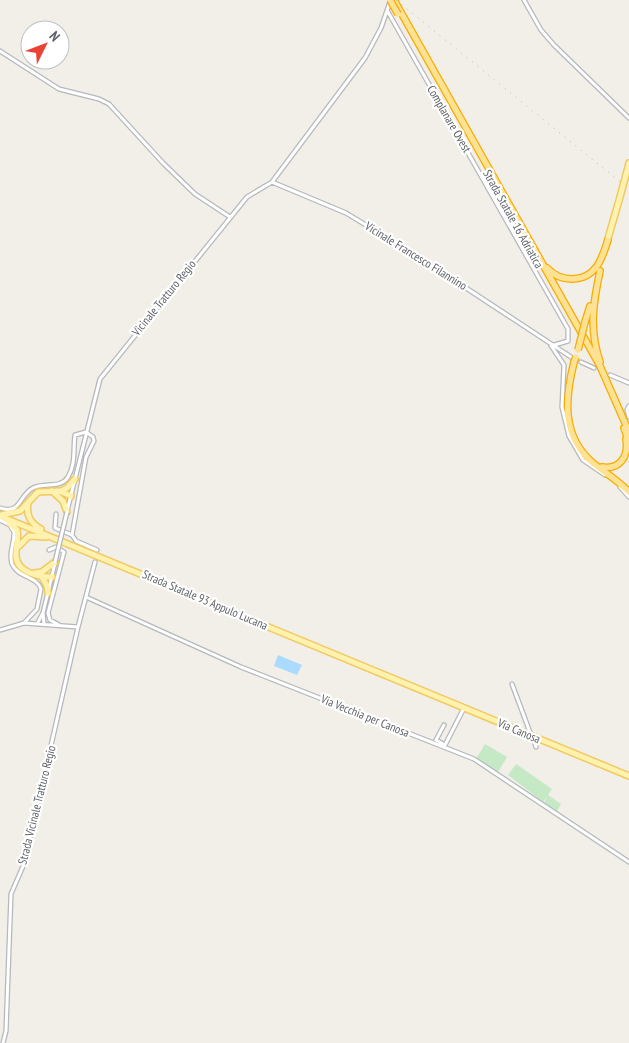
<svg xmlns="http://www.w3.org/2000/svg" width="629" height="1043" viewBox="0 0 629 1043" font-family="'PT Sans Narrow',sans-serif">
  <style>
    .green { fill: #c5e8c5 }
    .water { fill: #aadaff }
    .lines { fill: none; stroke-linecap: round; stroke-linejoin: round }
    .minor-casing { stroke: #b5b8bc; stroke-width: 5.5 }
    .major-casing { stroke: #f2c960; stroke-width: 8 }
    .highway-casing { stroke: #f9ab00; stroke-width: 8 }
    .minor { stroke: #fff; stroke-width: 3 }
    .major { stroke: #fff2af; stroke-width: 5 }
    .highway { stroke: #fde293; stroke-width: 5.5 }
    .rail { stroke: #b6b7b8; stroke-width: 1; stroke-dasharray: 1 6; stroke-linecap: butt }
    .minor-bridge-casing { stroke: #b5b8bc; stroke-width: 5.5; stroke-linecap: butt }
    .major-bridge-casing { stroke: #f2c960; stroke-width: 8; stroke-linecap: butt }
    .highway-bridge-casing { stroke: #f9ab00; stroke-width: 8; stroke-linecap: butt }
    .minor-bridge { stroke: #fff; stroke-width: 3 }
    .major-bridge { stroke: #fff2af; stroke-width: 5 }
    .highway-bridge { stroke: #fde293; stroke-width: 5.5 }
    .labels { text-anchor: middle; stroke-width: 4.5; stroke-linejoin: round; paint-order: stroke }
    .street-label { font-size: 12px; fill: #5f6368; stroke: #fff }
  </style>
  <rect width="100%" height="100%" fill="#f1efe8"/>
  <path class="green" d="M485,744L507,757L498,772L476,759Z
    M516,764L552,789L548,795L561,804L557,811L544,803L547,797L543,802L508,775Z"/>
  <path class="water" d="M278,655L302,665L297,675L274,666Z"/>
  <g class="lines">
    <defs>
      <path id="minor" d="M524,0L541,30L554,45L629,118
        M388,12L568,329V341L551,346
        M0,51L59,89L99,99L109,104L163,163L195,194L230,217
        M272,182L346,213L422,259L571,357
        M552,347L564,365L562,407L569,436L583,460L605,475
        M581,362L594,368
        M610,375L629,383
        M629,406L627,410L629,417
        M86,432L93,437L94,441L86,457L72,535L76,541L97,550
        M620,487L629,497
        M0,508C21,515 19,495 33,488C44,482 61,489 68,477C76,464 73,449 75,435L86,432
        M67,511L100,379L247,197L272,182L365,58L381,28L390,2
        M56,514L55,528L72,535
        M0,520L10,525L14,532C15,543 8,552 12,564C18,578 37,576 41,589L37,609L24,623
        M49,550L56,547L64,552L48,613L50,620L59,625
        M86,597L241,667L474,759L629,862
        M43,613L44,624
        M37,624L43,613L55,563
        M0,630L24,623L78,627
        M512,684L531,735
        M444,725L436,740L445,745L464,708
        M533,737L536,747
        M3,1043L6,1031L11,894L24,864L78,627L95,562"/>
      <path id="major" d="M627,171L629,163
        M607,242L620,197
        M52,491L63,501L67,512
        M61,491L67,488L75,479
        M28,503C26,515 30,523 41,529
        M1,515L20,511L38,492L59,491L71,496
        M0,516L629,776
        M9,522L17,530C19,539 16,546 16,554C15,572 38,577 52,577
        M19,546L29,536L46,537
        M34,573L42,572L55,562
        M42,577L47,586L48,593"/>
      <path id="highway" d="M394,0L600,366L629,432
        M547,268C561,283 585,283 597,266C602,259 605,249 608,240
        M600,271C593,303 589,330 600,362
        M585,322L590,306
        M574,362C565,398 561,436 593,463C605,473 618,480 629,492
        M624,428L629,442
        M602,467C620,470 629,456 626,439"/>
    </defs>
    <use href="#minor" class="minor-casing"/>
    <use href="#major" class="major-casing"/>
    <use href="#highway" class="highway-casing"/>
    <use href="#minor" class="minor"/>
    <use href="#major" class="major"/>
    <use href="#highway" class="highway"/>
    <path class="rail" d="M396,0L629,189"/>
    <defs>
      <path id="minor-bridge" d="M55,562L67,512"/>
      <path id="major-bridge" d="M620,197L627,171"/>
      <path id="highway-bridge" d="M390,0L398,14
        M578,350L585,322
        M574,362L576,357"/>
    </defs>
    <use href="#minor-bridge" class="minor-bridge-casing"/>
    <use href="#major-bridge" class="major-bridge-casing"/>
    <use href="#highway-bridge" class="highway-bridge-casing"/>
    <use href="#minor-bridge" class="minor-bridge"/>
    <use href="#major-bridge" class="major-bridge"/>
    <use href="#highway-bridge" class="highway-bridge"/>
  </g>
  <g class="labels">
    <g class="street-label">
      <text transform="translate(449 119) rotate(60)" y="4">Complanare Ovest</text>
      <text transform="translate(513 219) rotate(61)" y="4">Strada Statale 16 Adriatica</text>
      <text transform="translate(416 256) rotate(32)" y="4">Vicinale Francesco Filannino</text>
      <text transform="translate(164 298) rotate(-51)" y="4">Vicinale Tratturo Regio</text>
      <text transform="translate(205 600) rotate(23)" y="4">Strada Statale 93 Appulo Lucana</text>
      <text transform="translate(365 716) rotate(22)" y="4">Via Vecchia per Canosa</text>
      <text transform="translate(519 731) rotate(23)" y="4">Via Canosa</text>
      <text transform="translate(37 805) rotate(-76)" y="4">Strada Vicinale Tratturo Regio</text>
    </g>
  </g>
  <g transform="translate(45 45) rotate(48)"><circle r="24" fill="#ffffff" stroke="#bfc1c3"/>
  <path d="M0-4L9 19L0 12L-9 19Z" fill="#ea4335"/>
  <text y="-8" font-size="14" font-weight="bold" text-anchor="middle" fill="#5f6368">N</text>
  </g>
</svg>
